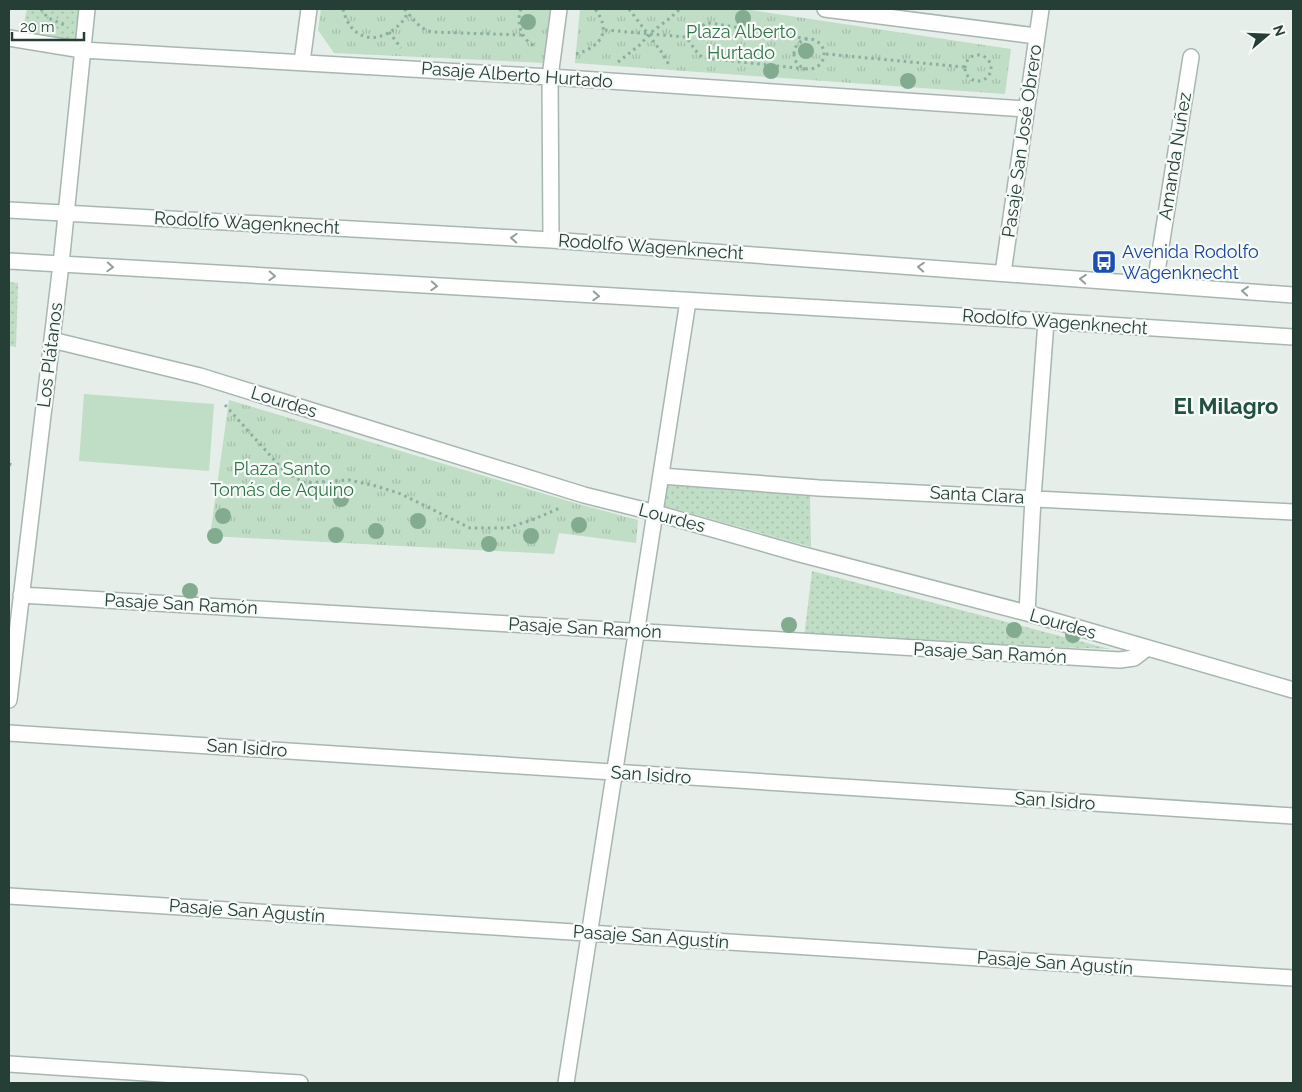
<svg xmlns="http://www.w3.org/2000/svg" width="1302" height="1092" viewBox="0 0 1302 1092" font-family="Raleway,sans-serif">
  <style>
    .grass { fill: url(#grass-dots) }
    .park { fill: url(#park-tufts) }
    .pitch { fill: #c0ddc5 }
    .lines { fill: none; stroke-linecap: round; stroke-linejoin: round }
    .minor-casing { stroke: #a8b6b0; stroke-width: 18 }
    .path { stroke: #88afa0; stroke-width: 3; stroke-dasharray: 2.5 4; stroke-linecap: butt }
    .minor { stroke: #fff; stroke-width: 15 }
    .tree { fill: #82ab8f }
    .oneway { stroke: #929f9a }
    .labels { text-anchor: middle; stroke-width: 4.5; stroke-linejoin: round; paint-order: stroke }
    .park-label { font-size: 18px; fill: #317445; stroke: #f6faf8 }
    .street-label { font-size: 18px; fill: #253f36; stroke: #f6faf8 }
    .transit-label { font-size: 18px; fill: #164399; stroke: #f6faf8; text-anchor: start }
    .district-label { font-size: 22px; font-weight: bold; fill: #225041; stroke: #f6faf8 }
  </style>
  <defs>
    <pattern id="grass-dots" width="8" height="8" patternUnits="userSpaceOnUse" patternTransform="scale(1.25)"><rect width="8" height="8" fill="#c0ddc5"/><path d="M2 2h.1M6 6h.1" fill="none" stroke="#a5bfaa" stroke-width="1.8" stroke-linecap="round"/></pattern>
    <pattern id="park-tufts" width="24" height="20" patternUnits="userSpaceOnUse" patternTransform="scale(1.25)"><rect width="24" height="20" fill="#c0ddc5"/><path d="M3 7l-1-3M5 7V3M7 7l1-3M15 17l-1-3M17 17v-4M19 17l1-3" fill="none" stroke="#a5bfaa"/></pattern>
  </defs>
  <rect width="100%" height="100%" fill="#e5eee9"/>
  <path class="grass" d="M27,9H87L82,50L20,40Z
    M9,282L18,283L16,347L9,346Z
    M666,485L810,496L811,547L661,505Z
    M812,571L1110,649L804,638Z"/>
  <path class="park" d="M321,9H551L546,63L334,53L318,30Z
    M580,9H744L1011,49L1005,94L575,63Z
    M229,400L582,505L638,520L636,543L559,533L554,554L210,536Z"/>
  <path class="pitch" d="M84,394L214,404L209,471L79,461Z"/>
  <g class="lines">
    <defs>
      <path id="minor" d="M825,9L1036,36
        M9,38L82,50L550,77L1026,109
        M302,62L309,9
        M9,210L551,240L1293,295
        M551,240L550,77L559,9
        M9,261L1046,321L1293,337
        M1003,273L1041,9
        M1155,284L1191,57
        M52,340L200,376L584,495L656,513L800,554L1027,613L1293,690
        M661,476L819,488L1293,512
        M21,595L1120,660L1134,658L1146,649
        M1027,613L1033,498L1046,321
        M9,700L61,264L87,9
        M9,733L1293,816
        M9,896L1293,978
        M9,1064L300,1083
        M566,1083L688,301"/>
    </defs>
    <use href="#minor" class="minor-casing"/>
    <path class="path" d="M41,9L48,18L67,26
      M343,9C352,46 385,45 406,17L405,9
      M405,9C412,18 419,29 432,32L522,35
      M521,9C516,22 521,40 535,46
      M629,9L663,54L669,65
      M605,30L686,37
      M389,32L401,48
      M794 54a15 15 0 1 1 30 0a15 15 0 1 1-30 0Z
      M576,54C601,47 612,31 595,9
      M826,54L964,67
      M965 68a13 13 0 1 1 26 0a13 13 0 1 1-26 0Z
      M618,62L641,44L649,34L670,18L680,9
      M805,69L705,58L699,55L686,37L705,24L710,23L808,39
      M225,405L285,472L305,483L349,480L376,486L401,494L470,528H507L532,520L560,508
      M9,464L15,466"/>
    <use href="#minor" class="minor"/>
  </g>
  <g class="tree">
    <circle cx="743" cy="18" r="8"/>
    <circle cx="528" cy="22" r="8"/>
    <circle cx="806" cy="51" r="8"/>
    <circle cx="771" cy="71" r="8"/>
    <circle cx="908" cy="81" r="8"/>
    <circle cx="341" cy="499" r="8"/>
    <circle cx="223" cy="516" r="8"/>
    <circle cx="418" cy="521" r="8"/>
    <circle cx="579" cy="525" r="8"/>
    <circle cx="376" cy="531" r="8"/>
    <circle cx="336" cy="535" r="8"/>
    <circle cx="215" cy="536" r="8"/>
    <circle cx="531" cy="536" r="8"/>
    <circle cx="489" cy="544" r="8"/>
    <circle cx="190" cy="591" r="8"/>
    <circle cx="789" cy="625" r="8"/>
    <circle cx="1014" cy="630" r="8"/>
    <circle cx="1073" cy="635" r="8"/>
  </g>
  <defs><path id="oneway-chevron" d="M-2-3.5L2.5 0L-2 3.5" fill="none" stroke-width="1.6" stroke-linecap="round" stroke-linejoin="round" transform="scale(1.25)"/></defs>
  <g class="oneway">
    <use href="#oneway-chevron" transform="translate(514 238) rotate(-177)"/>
    <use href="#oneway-chevron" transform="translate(110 267) rotate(3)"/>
    <use href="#oneway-chevron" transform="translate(921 267) rotate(-176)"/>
    <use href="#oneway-chevron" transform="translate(272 276) rotate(3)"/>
    <use href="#oneway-chevron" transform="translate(1083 279) rotate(-176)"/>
    <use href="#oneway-chevron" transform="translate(434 286) rotate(3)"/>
    <use href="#oneway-chevron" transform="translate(1245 291) rotate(-175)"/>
    <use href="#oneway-chevron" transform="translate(596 296) rotate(3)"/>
  </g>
  <defs>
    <symbol id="bus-square" viewBox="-11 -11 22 22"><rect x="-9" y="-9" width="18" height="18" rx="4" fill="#1a4fb4" stroke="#f6faf8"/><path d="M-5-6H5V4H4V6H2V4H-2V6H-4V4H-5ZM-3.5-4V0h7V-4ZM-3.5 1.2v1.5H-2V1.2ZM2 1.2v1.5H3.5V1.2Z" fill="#fff"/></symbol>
  </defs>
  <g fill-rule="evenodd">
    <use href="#bus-square" x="1090" y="248" width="28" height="28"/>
  </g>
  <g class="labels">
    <g class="park-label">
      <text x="741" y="38">Plaza Alberto<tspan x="741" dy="21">Hurtado</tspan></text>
      <text x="282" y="475">Plaza Santo<tspan x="282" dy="21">Tomás de Aquino</tspan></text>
    </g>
    <g class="street-label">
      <text transform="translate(517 75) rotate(4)" y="6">Pasaje Alberto Hurtado</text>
      <text transform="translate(1022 141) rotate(-82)" y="6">Pasaje San José Obrero</text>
      <text transform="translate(1175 156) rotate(-81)" y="6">Amanda Nuñez</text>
      <text transform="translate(247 223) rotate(3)" y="6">Rodolfo Wagenknecht</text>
      <text transform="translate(651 247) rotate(4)" y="6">Rodolfo Wagenknecht</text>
      <text transform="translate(1055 322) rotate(4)" y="6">Rodolfo Wagenknecht</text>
      <text transform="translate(50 355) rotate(-83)" y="6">Los Plátanos</text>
      <text transform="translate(284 402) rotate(17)" y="6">Lourdes</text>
      <text transform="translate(977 495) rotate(3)" y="6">Santa Clara</text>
      <text transform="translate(672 518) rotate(15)" y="6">Lourdes</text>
      <text transform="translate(181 604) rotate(3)" y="6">Pasaje San Ramón</text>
      <text transform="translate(1063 624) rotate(16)" y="6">Lourdes</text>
      <text transform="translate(585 628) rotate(3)" y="6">Pasaje San Ramón</text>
      <text transform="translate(990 653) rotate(3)" y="6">Pasaje San Ramón</text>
      <text transform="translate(247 748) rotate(4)" y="6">San Isidro</text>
      <text transform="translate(651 775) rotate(4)" y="6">San Isidro</text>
      <text transform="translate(1055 801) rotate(4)" y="6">San Isidro</text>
      <text transform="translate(247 911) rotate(4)" y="6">Pasaje San Agustín</text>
      <text transform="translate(651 937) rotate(4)" y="6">Pasaje San Agustín</text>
      <text transform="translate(1055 963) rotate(4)" y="6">Pasaje San Agustín</text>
    </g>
    <g class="transit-label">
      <text x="1122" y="258">Avenida Rodolfo<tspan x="1122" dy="21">Wagenknecht</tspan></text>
    </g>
    <g class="district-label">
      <text x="1226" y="414">El Milagro</text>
    </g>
  </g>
  <rect width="1302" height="1092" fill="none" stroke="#253f36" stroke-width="20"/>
  <g transform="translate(1267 35) rotate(71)" stroke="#f6faf8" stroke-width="4" paint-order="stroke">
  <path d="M0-4L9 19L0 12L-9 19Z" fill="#253f36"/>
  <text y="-8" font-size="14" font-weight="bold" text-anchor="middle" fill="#253f36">N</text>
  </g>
  <path d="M12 32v8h72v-8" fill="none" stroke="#253f36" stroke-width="2.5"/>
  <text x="20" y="32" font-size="15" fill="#253f36" stroke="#f6faf8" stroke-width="4" paint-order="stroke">20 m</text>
</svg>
